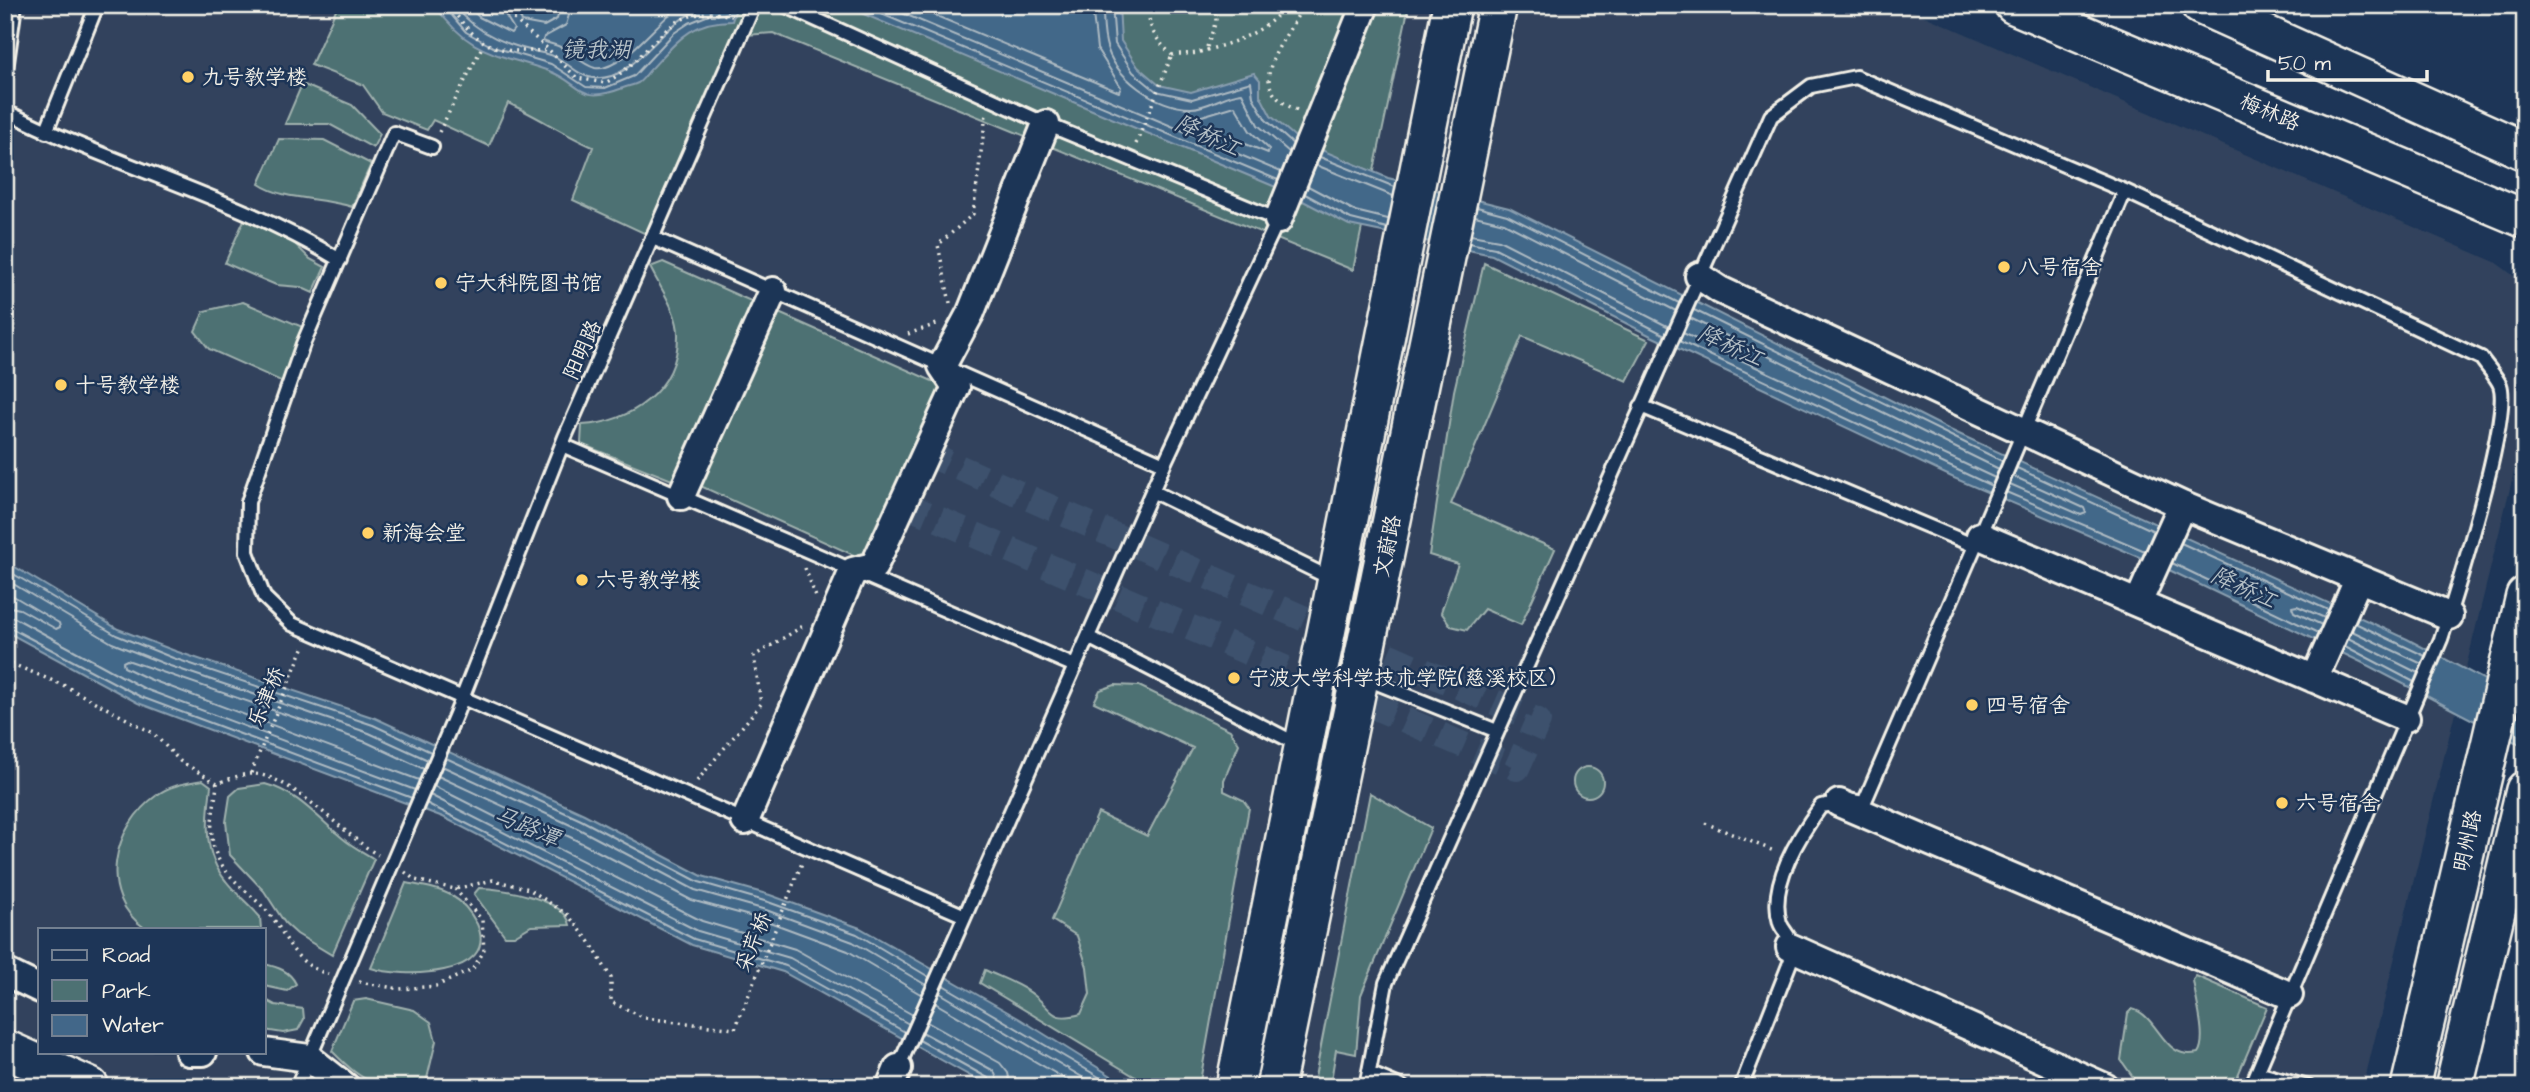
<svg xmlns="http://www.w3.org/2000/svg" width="2530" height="1092" viewBox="0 0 2530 1092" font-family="'Architects Daughter','LXGW WenKai TC',sans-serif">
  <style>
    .built { fill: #31435d }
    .green { fill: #4d7173; stroke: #a0b1ae; stroke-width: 2 }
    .water { fill: #426789; stroke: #899eaf; stroke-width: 2 }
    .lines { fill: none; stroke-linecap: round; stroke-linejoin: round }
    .shore { stroke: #adbac2; stroke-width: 2 }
    .street-tunnel { stroke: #3d516d; stroke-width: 26; stroke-dasharray: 26 13; stroke-linecap: butt }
    .lane-casing { stroke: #f4f1e8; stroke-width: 18 }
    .street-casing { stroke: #f4f1e8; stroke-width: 32 }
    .secondary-casing { stroke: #f4f1e8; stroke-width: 42 }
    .path { stroke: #f4f1e8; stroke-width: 3.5; stroke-dasharray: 2 5; stroke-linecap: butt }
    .lane { stroke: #1d3557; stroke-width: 12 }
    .street { stroke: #1d3557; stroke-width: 26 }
    .secondary { stroke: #1d3557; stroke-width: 37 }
    .poi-dot { fill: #ffd166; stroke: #1d3557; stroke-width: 2.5 }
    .labels { text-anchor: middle; stroke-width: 5; stroke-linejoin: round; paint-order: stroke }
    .poi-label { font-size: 21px; fill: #f4f1e8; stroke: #1d3557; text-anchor: start }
    .street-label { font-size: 21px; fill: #f4f1e8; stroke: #1d3557 }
    .water-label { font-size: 23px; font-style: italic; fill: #b6c1c7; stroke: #1d3557 }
  </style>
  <rect width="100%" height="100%" fill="#1d3557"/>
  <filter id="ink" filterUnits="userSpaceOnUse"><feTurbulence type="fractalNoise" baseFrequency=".0143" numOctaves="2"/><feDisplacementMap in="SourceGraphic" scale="14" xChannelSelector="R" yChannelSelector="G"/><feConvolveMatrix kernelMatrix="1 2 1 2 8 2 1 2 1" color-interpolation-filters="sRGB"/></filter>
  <g filter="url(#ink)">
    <path class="built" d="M5,5H1899L2495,262L2525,284V427L2363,1087H121L43,1052H264V929H40V1051L5,1035Z"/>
    <path class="green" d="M338,5H1409L1353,270L773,33L733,36L646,234L573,200L593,147C563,134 537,116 508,103L489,146L433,120L427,130L382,112L363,85L311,65Z
      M302,84L352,105L380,134L373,148L329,124H285Z
      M279,139L324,140L371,164L352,207C323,197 284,201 259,184Z
      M244,220L290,239L310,259L325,267L313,293L300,287L276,285L225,263Z
      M663,262L760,305L682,484L581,444L582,425C630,423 678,390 678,336C679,313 660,288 650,267Z
      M1484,263L1649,340L1627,381L1522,336L1451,504L1555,549L1521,625L1484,609L1467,630L1451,626L1441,612L1458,564L1429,555L1454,391Z
      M243,302L305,328L283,382L209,349L195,331L204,311Z
      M772,310L946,387L869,562L696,484Z
      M1115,685L1139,686L1230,730L1239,744L1224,780V791L1243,800L1249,808L1199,1087H1152L980,983L985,970C1001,978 1021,984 1035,996C1054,1011 1050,1022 1081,1014L1090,994L1087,967L1077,936L1052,920L1098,813L1147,836L1193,748L1094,702L1100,690Z
      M1573 782a15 15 0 1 1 30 0a15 15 0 1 1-30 0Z
      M203,780L211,786C207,820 202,852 226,881C236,894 249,904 260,917L261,929H146C96,895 113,826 157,795C170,785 187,783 203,780Z
      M265,784C300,793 319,820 346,841C355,848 365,853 374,859L332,955L297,934L285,923L264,891L230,855L226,822L230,796L239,788Z
      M1370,793L1431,828L1361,995L1356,1054L1336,1050L1330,1087H1313Z
      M406,883C421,886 439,888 452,896C463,902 471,913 477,924C501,978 400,978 371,968Z
      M479,888C502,888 566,899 570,925L531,926L514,936H505L474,894Z
      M264,964C278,967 290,971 296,984L287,991L264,986Z
      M2196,976L2267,1007L2233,1087H2140L2121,1060L2128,1013L2132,1009C2159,1015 2163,1062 2198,1053C2208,1039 2195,998 2193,980Z
      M264,999L275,1005L303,1009L304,1019L298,1030L283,1033L264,1030Z
      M366,999L414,1010L431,1022L436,1041L425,1087C377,1087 367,1087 332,1051L353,1001Z"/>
    <path class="water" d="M434,5H529L532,9L543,10L550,5H737L732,21C692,21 679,39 653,67C648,71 644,79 638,83C634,85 628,86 623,88C576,106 583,82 546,70C493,52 471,55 434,5Z
      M842,5H1119L1121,41L1138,67L1159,85L1191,92L1254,73L1260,80V95L1271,116L1300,141L1388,178L1509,208L1948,429L2407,639L2525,701V747L2363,663L2165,568L1954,478L1651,336L1492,255L1349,225L1278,188Z
      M5,561L118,629L175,651L375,718L584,814L702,876L770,895L860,928L1020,1019L1129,1087H990L783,972L692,945L443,817L138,703L5,631Z"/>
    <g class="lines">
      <path class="shore" d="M443,5L466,32L493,47L551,64L586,87L605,88L634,76L674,33L689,23L709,15L726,14L730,5
        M454,5C477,35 511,47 547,54C564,57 577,77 594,78C642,82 661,10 719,5
        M467,5L479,17L511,33L514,29L506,16L504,5
        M515,5L522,22L544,26L557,19L561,5
        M572,5L566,25L544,37L543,41C547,43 553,44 558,46C571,51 582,65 595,68C621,73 659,19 681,5
        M860,5L1278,180
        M883,5L1281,172
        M910,5L1119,92L1121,87L1097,49L1092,5
        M1103,5C1103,17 1103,31 1106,43C1113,77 1157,108 1191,108C1208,108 1225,94 1242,93L1258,125L1289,152
        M1112,5L1115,44L1133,72L1156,91L1192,99L1251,82L1253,97L1266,120L1293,144
        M1235,106L1250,131L1269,149L1268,153L1193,123L1195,118Z
        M1320,157L1395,187
        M1316,165L1393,196
        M1308,186L1355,211L1388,219
        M1305,194L1351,219L1387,228
        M1477,207L1507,215L1679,303
        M1475,216L1504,223L1676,311
        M1471,235L1499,240L1669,327
        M1469,243L1495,248L1665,335
        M1694,310L2002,461
        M1690,318L1999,469
        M1683,333L1995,478
        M1679,341L1992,486
        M2017,468L2154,531
        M2010,484L2081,515L2086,513L2084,508L2013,476
        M2006,492L2145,551
        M2181,543L2328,610
        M2172,563L2318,633
        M5,569L116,635L173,658L373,725L431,752
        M5,579L112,643L170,666L369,733L428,760
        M5,591L59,623L60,627L56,629L20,609L5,606
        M5,616L15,618L145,689L415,790
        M2355,623L2425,656
        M5,625L141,697L412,798
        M2322,625L2294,612L2292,607L2297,606L2325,618
        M2352,631L2422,664
        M2348,638L2418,673
        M2345,646L2414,682
        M446,758L581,820L699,882L768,902L857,934L929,977
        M442,766L577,828L695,890L766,910L853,942L926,985
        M438,776L572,838L691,900L764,920L848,951L922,995
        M419,780L149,679L124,667L123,662L127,660L366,742L424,769
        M434,786L702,921L795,949L913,1015
        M430,795L698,931L790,958L909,1024
        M426,803L694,939L786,966L905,1032
        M943,985L1116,1087
        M940,993L1099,1087
        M935,1003L1079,1087
        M927,1022L1000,1063L1008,1073L1011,1087
        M922,1032L994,1071L1000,1087
        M919,1040L988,1078L992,1087"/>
      <path class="street-tunnel" d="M903,504L1517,768L1538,721L926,453"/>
      <defs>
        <path id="lane" d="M784,5L1046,124L1278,220L1164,464L898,1068
          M5,77L15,5
          M5,111C114,166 235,197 340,260
          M46,132L97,5
          M432,147L394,133L303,344L248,502L247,552L264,597L292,624L965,916
          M653,238L1164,464
          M1641,406L1975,546L2125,191
          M562,445L1075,666
          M1152,491L1334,580
          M1088,637L1299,745
          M1364,678L1497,731
          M1369,1073L1402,1087
          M2257,1073L2308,1087
          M297,1087L456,714L565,437L754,5
          M1366,1087L1386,983L1771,116L1811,86L1856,77L2125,191L2481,358C2487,367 2496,376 2500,385C2512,416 2454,600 2441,639L2251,1087
          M1741,1087L1791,960C1790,953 1791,944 1789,938C1787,933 1782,929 1780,923C1768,884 1799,836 1821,806L1852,801L1864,803L1975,546"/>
        <path id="street" d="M1278,220L1365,5
          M1699,276L1720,290L2182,505L2449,616
          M681,496L773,291
          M1980,536L2406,718
          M2138,603L2182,505
          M2314,679L2358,580
          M1839,803L2289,995
          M745,821L853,571L874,566L956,387L942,366L971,312L1046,124
          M1790,947L2105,1087
          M5,972L40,989
          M189,1052H203
          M264,1052L309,1058L346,1087
          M890,1087L898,1068"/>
        <path id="secondary" d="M2014,5L2525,219
          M2200,5L2525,151
          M5,1049L90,1087
          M1235,1087L1452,5
          M1275,1087L1498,5
          M2410,1087L2525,596
          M2454,1087L2525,790"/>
      </defs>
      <use href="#lane" class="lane-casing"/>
      <use href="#street" class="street-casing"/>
      <use href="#secondary" class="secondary-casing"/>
      <path class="path" d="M449,5C480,49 496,54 549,50L577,78L605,83C656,57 663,0 732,16
        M498,5L549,50
        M1149,5C1147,29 1156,39 1172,55
        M1207,47L1216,21L1215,5
        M1172,55C1181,53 1191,55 1200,52C1232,43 1265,34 1286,5
        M1297,110C1238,85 1288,40 1303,5
        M439,132L483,45
        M1136,144L1172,55
        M950,303L938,245L973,214L986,114
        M908,334L937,324
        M805,568L816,597
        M5,661L63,685L153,733L180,761L217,783C227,780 239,775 249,774C289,771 343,835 378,855
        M251,773L304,646
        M697,781L761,704L754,656L803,626
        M217,783C216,800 210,821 212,837C215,871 245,888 266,910C289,935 289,962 328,974
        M1705,823L1774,851
        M405,872L415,880L455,889L493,880L529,889L568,915L590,942L611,978V1002L645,1018L735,1029L802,863
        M359,982L400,989L436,986L472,970L484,951L482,920L455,889"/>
      <use href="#lane" class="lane"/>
      <use href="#street" class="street"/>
      <use href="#secondary" class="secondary"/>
    </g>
  </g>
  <g class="poi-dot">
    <circle cx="188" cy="77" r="7"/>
    <circle cx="2004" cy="267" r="7"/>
    <circle cx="441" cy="283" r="7"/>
    <circle cx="61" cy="385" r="7"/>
    <circle cx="368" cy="533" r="7"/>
    <circle cx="582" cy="580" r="7"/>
    <circle cx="1234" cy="678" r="7"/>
    <circle cx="1972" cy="705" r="7"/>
    <circle cx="2282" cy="803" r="7"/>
  </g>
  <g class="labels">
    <g class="poi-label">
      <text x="202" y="84">九号教学楼</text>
      <text x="2018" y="274">八号宿舍</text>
      <text x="455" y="290">宁大科院图书馆</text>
      <text x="75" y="392">十号教学楼</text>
      <text x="382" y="540">新海会堂</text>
      <text x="596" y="587">六号教学楼</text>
      <text x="1248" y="685">宁波大学科学技术学院(慈溪校区)</text>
      <text x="1986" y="712">四号宿舍</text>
      <text x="2296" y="810">六号宿舍</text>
    </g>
    <g class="street-label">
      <text transform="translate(2270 112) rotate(23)" y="7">梅林路</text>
      <text transform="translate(582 350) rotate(-66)" y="7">阳明路</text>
      <text transform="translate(1387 546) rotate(-78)" y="7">文蔚路</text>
      <text transform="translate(266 697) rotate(-67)" y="7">乐津桥</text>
      <text transform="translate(2467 841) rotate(-77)" y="7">明州路</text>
      <text transform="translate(753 942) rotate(-68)" y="7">采芹桥</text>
    </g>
    <g class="water-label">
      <text x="596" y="57">镜我湖</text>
      <text transform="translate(1208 135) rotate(25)" y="8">降桥江</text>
      <text transform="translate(1731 345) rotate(25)" y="8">降桥江</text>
      <text transform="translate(2244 587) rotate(25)" y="8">降桥江</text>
      <text transform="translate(527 826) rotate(23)" y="8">马路潭</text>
    </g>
  </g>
  <rect width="2530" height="1092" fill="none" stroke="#1d3557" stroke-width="28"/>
  <rect x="14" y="14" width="2502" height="1064" fill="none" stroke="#f4f1e8" stroke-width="2.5" filter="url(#ink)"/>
  <rect x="38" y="928" width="228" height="126" fill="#1d3557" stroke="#738091" stroke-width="2"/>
  <rect x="52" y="950" width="35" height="10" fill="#1d3557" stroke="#738091" stroke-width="2"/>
  <text x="102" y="962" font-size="21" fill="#f4f1e8">Road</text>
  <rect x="52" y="980" width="35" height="21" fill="#4d7173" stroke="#738091" stroke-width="2"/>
  <text x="102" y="998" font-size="21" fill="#f4f1e8">Park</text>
  <rect x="52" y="1015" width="35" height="21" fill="#426789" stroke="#738091" stroke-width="2"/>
  <text x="102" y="1032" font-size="21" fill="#f4f1e8">Water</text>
  <path d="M2268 70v10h159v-10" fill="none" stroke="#f4f1e8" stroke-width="3.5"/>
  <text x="2278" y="70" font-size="21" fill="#f4f1e8" stroke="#1d3557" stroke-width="5" paint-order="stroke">50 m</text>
</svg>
